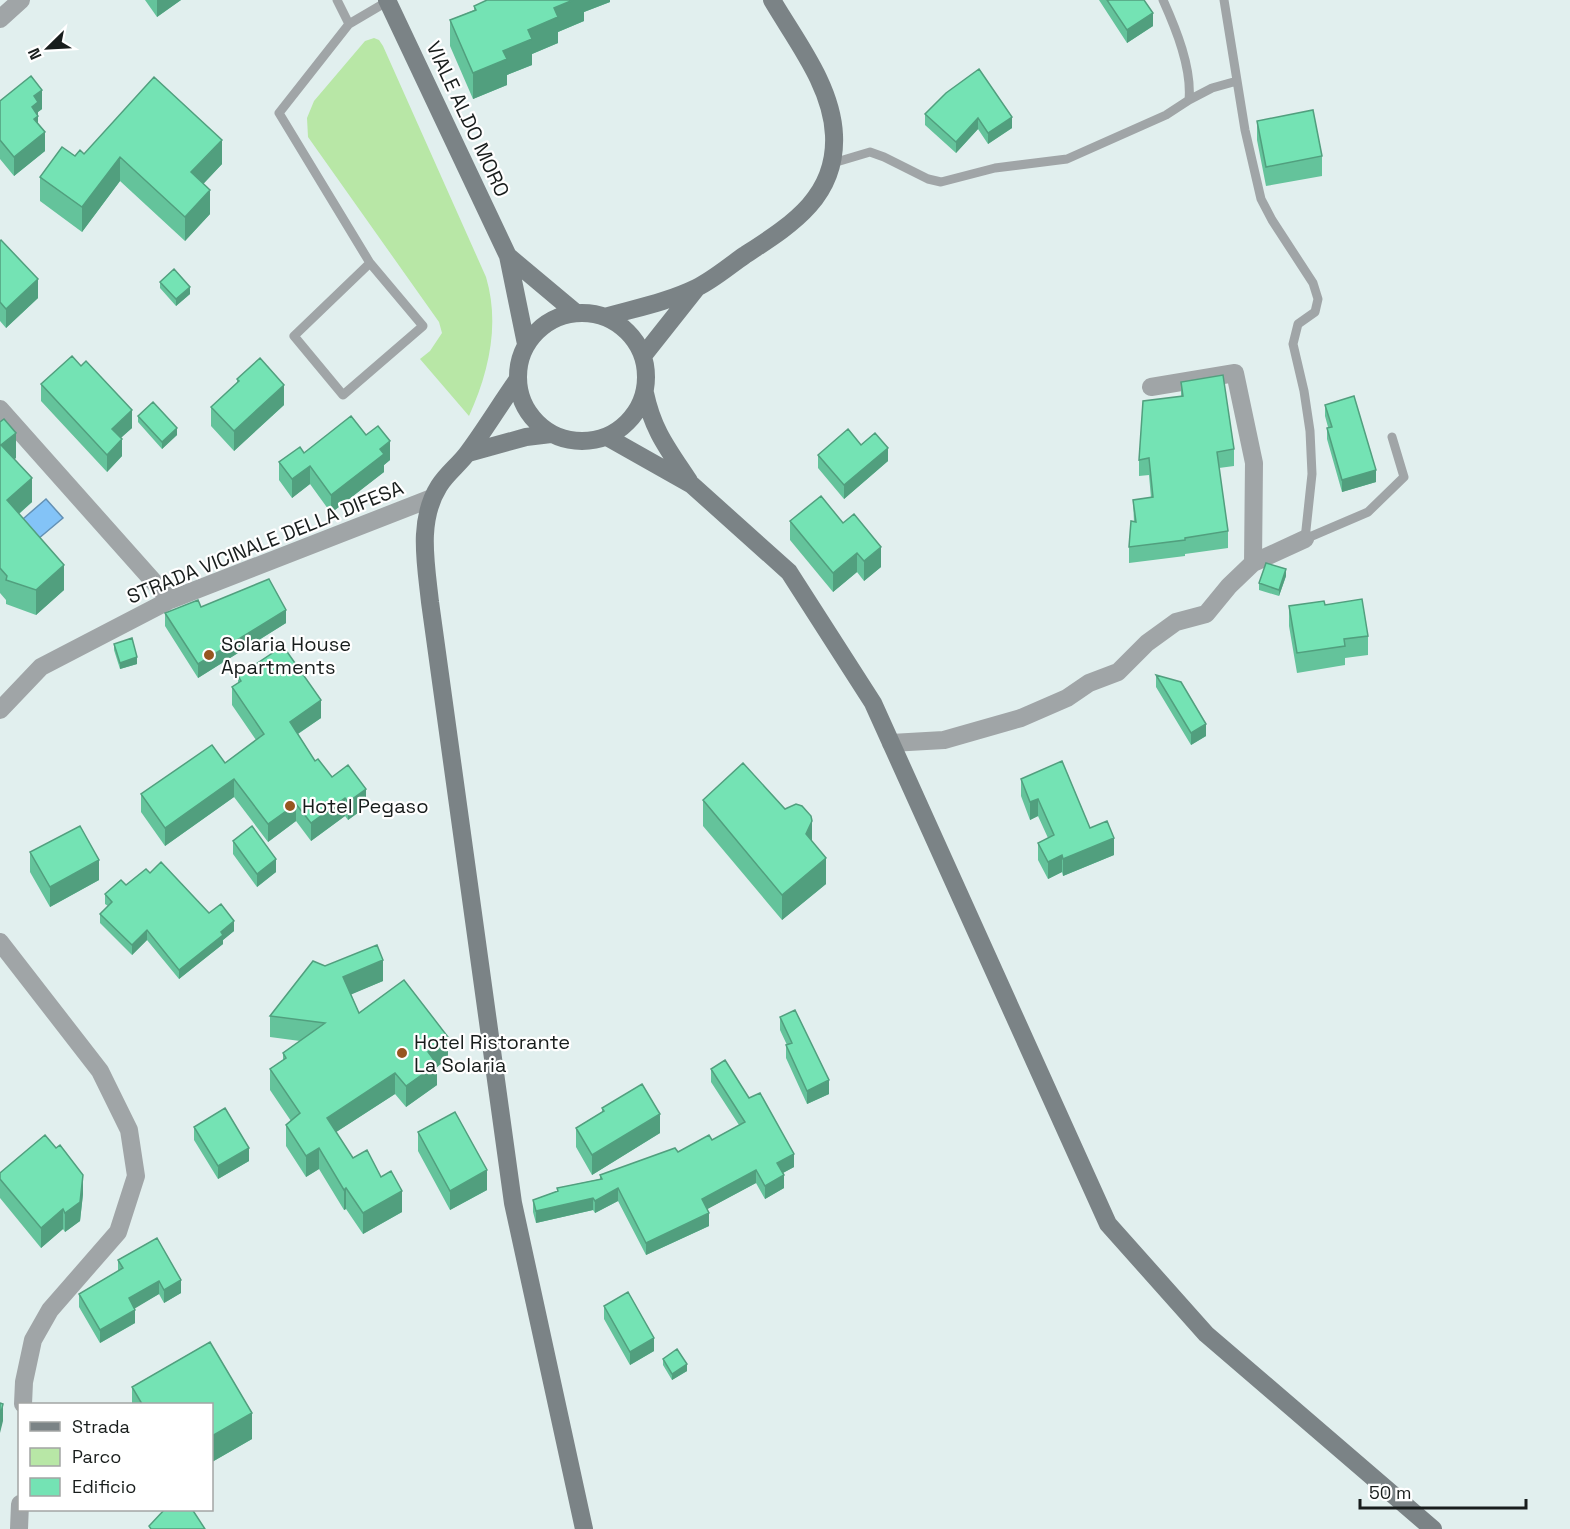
<svg xmlns="http://www.w3.org/2000/svg" width="1570" height="1529" viewBox="0 0 1570 1529" font-family="'Space Grotesk',sans-serif">
  <style>
    .green { fill: #b8e7a6 }
    .water { fill: #83c3f7; stroke: #6391b5; stroke-width: 1.5 }
    .lines { fill: none; stroke-linecap: round; stroke-linejoin: round }
    .lane { stroke: #a0a5a7; stroke-width: 9 }
    .street { stroke: #a0a5a7; stroke-width: 18 }
    .secondary { stroke: #7b8386; stroke-width: 18 }
    .wall { fill: #64c39b }
    .shaded-wall { fill: #519f7e }
    .building { fill: #74e3b4; stroke: #519f7e; stroke-width: 1.5 }
    .poi-dot { fill: #975620; stroke: #fff; stroke-width: 2 }
    .labels { text-anchor: middle; stroke-width: 4.5; stroke-linejoin: round; paint-order: stroke }
    .street-label { font-size: 20px; fill: #181d1c; stroke: #fff }
    .poi-label { font-size: 20px; fill: #181d1c; stroke: #fff; text-anchor: start }
  </style>
  <rect width="100%" height="100%" fill="#e1efee"/>
  <path class="green" d="M374,38L379,40L383,46L486,277C500,324 489,372 469,416L420,359L430,351L442,333L439,322L308,137L307,118L314,101L365,41Z"/>
  <path class="water" d="M46,499L63,518L32,544L16,525Z"/>
  <g class="lines">
    <path class="lane" d="M337,0L349,24L388,1
      M1163,0C1176,29 1192,68 1189,100
      M1224,0L1245,130L1261,199L1272,220L1313,283L1318,299L1315,312L1298,324L1293,344L1304,391L1310,431L1312,474L1305,539L1368,512L1404,477L1392,437
      M349,24L279,113L370,263L294,336L343,395L423,326L370,263
      M833,163L870,152L884,157L928,179L941,182L995,168L1067,159L1166,115L1189,100L1212,88L1237,81"/>
    <path class="street" d="M0,19L21,0
      M1151,387L1235,373L1254,463L1253,563
      M0,409L170,600
      M0,710L41,667L170,600L432,498
      M891,743L944,740L1021,718L1067,698L1089,683L1118,672L1147,643L1176,622L1206,614L1229,586L1253,563L1305,539
      M0,942L100,1071L129,1130L136,1176L118,1232L50,1310L33,1340L24,1382L23,1404
      M19,1529L20,1504"/>
    <path class="secondary" d="M387,0L508,256L526,344
      M508,256L576,313
      M518 377a64 64 0 1 1 128 0a64 64 0 1 1-128 0Z
      M605,317C636,308 667,302 696,288C713,280 729,266 745,255C791,225 837,197 834,135C832,86 796,41 772,0
      M643,356L696,289
      M518,379C501,403 486,428 469,451C460,464 447,473 439,486C417,521 426,564 430,602L513,1203L584,1529
      M645,393C653,431 668,449 689,481
      M607,437L692,485L789,572L873,703L1108,1224L1206,1334L1433,1529
      M468,453L526,437L551,434"/>
  </g>
  <path class="wall" d="M145,0H181L157,17Z
    M610,0V2L584,12V21L558,32V43L532,54V65L507,75V85L473,99L450,46V20L474,10V6Z
    M1099,0H1144L1153,26L1127,43Z
    M946,93L1012,128L988,144L978,129L956,153L925,125V114Z
    M0,101L42,109L38,112V124L45,151L14,176L0,159Z
    M1257,121L1322,156V176L1266,186L1257,140Z
    M84,154L222,164L203,184L210,214L185,241L120,181L82,232L40,201V177L75,156Z
    M0,241L38,298L6,328L0,321Z
    M160,282L190,294L176,306L160,288Z
    M237,379L284,405L234,451L211,426V407L237,383Z
    M1181,382L1234,449V466L1219,468L1228,531V548L1185,554V556L1129,563V547L1134,522L1133,500L1151,498L1149,475L1139,476V460L1181,396Z
    M41,384L132,428L120,438L122,456L107,472L41,401Z
    M1325,405L1376,482L1342,492L1327,439V428L1328,427L1325,416Z
    M138,416L177,435L162,449L138,422Z
    M0,422L16,458L14,459L32,502L19,514L64,590L36,615L6,604V600L0,593Z
    M366,435L390,460L384,465V472L331,513L310,484L292,498L279,480V462L304,453Z
    M861,445L888,461L844,499L818,468V455Z
    M790,521L843,523L881,567L864,581L857,572L833,592L790,540Z
    M1286,576L1279,596L1259,590V583Z
    M1325,605L1368,636V655L1345,658V665L1297,673L1289,626V606Z
    M165,613L286,623L198,678L165,626Z
    M114,644L137,664L120,669L114,650Z
    M1156,675L1206,736L1191,745L1156,687Z
    M238,676L321,718L298,734L315,761L366,807L348,820L345,816L311,841L296,821L268,842L234,797L165,846L141,812V794L225,763L256,740L232,705V687L238,684Z
    M1021,779L1090,828L1114,855L1063,876L1062,872L1048,879L1038,860V843L1048,838L1038,816L1030,820L1021,796Z
    M703,800L812,842L826,884L782,920L703,826Z
    M233,841L276,872L257,887L233,854Z
    M30,852L99,880L50,907L30,872Z
    M150,873L234,931L223,940V944L179,979L147,940L132,955L100,923V914L108,906L105,904V894L126,885Z
    M325,966L383,981L351,994L359,1013L448,1058L437,1067V1085L406,1107L395,1094L336,1132L353,1158L381,1177L402,1212L363,1234L346,1209L344,1210L319,1169L306,1177L286,1146V1125L291,1121L270,1090V1069L283,1060V1053L300,1041L270,1037V1016Z
    M780,1017L829,1094L807,1104L786,1058V1045H787L780,1030Z
    M711,1069L794,1167L783,1173L784,1188L765,1199L756,1183L707,1209L709,1226L646,1255L618,1201L595,1213L593,1210L536,1223L533,1212V1200L557,1191V1188L600,1179V1175L678,1152L712,1140L739,1125L711,1082Z
    M602,1108L660,1133L592,1175L576,1147V1128L602,1112Z
    M194,1127L249,1161L218,1179L194,1140Z
    M418,1132L487,1190L450,1210L418,1151Z
    M0,1173L83,1194L80,1221L65,1232L63,1229L41,1248L0,1198Z
    M157,1238L181,1293L164,1303L159,1294L134,1308L135,1323L100,1343L79,1307V1294L118,1271V1260Z
    M604,1306L654,1351L630,1365L604,1319Z
    M210,1342L252,1413V1439L212,1462V1404H132V1387Z
    M663,1359L687,1371L672,1380L663,1365Z"/>
  <path class="shaded-wall" d="M157,0H181L157,17Z
    M573,0H610V2L584,12V21L558,32V43L532,54V65L507,75V85L473,99V73L503,51L554,8Z
    M1153,13V26L1127,43V30Z
    M42,90V109L38,112V135L32,107L34,96Z
    M1012,117V128L988,144V133Z
    M978,118V129L956,153V142Z
    M45,132V151L14,176V157Z
    M222,140V164L191,197V172Z
    M120,157V181L82,232V207Z
    M210,190V214L185,241V217Z
    M38,279V298L6,328V309Z
    M190,287V294L176,306V299Z
    M284,385V405L234,451V431Z
    M132,410V428L112,446V429Z
    M177,428V435L162,449V442Z
    M16,433V458L1,470V445Z
    M122,439V456L107,472V455Z
    M390,441V460L384,465V472L331,513V495L380,449Z
    M888,448V461L844,499V485Z
    M310,466V484L292,498V479Z
    M1376,470V482L1342,492V480Z
    M32,478V502L7,524V500Z
    M881,547V567L864,581V561Z
    M857,553V572L833,592V573Z
    M64,565V590L36,615V590Z
    M1286,569V576L1279,596V590Z
    M286,610V623L198,678V664Z
    M137,657V664L120,669V663Z
    M321,700V718L290,739V722Z
    M1206,724V736L1191,745V733Z
    M234,779V797L165,846V828Z
    M366,789V807L348,820V802Z
    M345,798V816L311,841V823Z
    M1038,799V816L1030,820V802Z
    M296,804V821L268,842V824Z
    M812,821V847L806,834Z
    M1114,838V855L1063,876V859Z
    M1062,855V872L1048,879V862Z
    M826,858V884L782,920V895Z
    M276,859V872L257,887V874Z
    M99,860V880L50,907V887Z
    M234,921V931L223,940V944L179,979V970L221,932Z
    M147,930V940L132,955V945Z
    M383,960V981L343,998V977Z
    M448,1037V1058L437,1067V1085L406,1107V1086L428,1052Z
    M395,1073V1094L327,1138V1118Z
    M829,1080V1094L807,1104V1091Z
    M660,1114V1133L592,1175V1155Z
    M249,1148V1161L218,1179V1166Z
    M319,1148V1169L306,1177V1156Z
    M794,1154V1167L777,1176V1163Z
    M487,1170V1190L450,1210V1191Z
    M756,1170V1183L702,1212V1199Z
    M83,1175V1194L80,1221L65,1232V1213Z
    M784,1175V1188L765,1199V1186Z
    M346,1188V1209L344,1210V1190Z
    M618,1188V1201L595,1213V1201Z
    M402,1191V1212L363,1234V1213Z
    M593,1198V1210L536,1223V1211Z
    M63,1209V1229L41,1248V1228Z
    M709,1213V1226L646,1255V1243Z
    M181,1280V1293L164,1303V1290Z
    M159,1281V1294L129,1312V1298Z
    M135,1310V1323L100,1343V1330Z
    M654,1338V1351L630,1365V1352Z
    M687,1364V1371L672,1380V1374Z
    M3,1404V1421L0,1433V1416Z
    M252,1413V1439L212,1462V1436Z"/>
  <path class="building" d="M487,0H573L554,8L558,17L528,30L532,39L503,51L507,59L473,73L450,20L476,10L474,6Z
    M1107,0H1144L1153,13L1127,30Z
    M979,69L1012,117L988,133L978,118L956,142L925,114L946,93Z
    M31,76L42,90L34,96L38,102L32,107L38,116L34,119L45,132L14,157L0,140V101Z
    M154,77L222,140L191,172L210,190L185,217L120,157L82,207L40,177L62,147L75,156L80,150L84,154Z
    M1313,110L1322,156L1266,167L1257,121Z
    M1,240L38,279L6,309L0,302V241Z
    M174,269L190,287L176,299L160,282Z
    M72,356L81,366L86,361L132,410L112,429L122,439L107,455L41,384Z
    M260,358L284,385L234,431L211,407L239,381L237,379Z
    M1223,375L1234,449L1217,452L1228,531L1185,538V540L1129,547L1131,521L1136,522L1133,500L1153,497L1149,458L1139,460L1143,401L1183,396L1181,382Z
    M1354,396L1376,470L1342,480L1327,428L1332,427L1325,405Z
    M153,402L177,428L162,442L138,416Z
    M351,416L366,435L378,426L390,441L380,449L384,454L331,495L310,466L292,479L279,462L300,447L304,453Z
    M4,419L16,433L1,445L32,478L7,500L64,565L36,590L6,580L7,576L0,568V422Z
    M848,429L861,445L875,433L888,448L844,485L818,455Z
    M821,496L843,523L854,514L881,547L864,561L857,553L833,573L790,521Z
    M1266,563L1286,569L1279,590L1259,583Z
    M269,579L286,610L198,664L165,613L198,600L201,607Z
    M1362,599L1368,636L1344,639L1345,646L1297,653L1289,606L1324,601L1325,605Z
    M132,638L137,657L120,663L114,644Z
    M283,646L321,700L290,722L315,761L318,759L332,777L348,765L366,789L348,802L345,798L311,823L296,804L268,824L234,779L165,828L141,794L212,745L225,763L264,734L232,687L241,681L238,676Z
    M1156,675L1181,682L1206,724L1191,733Z
    M1062,761L1090,828L1107,821L1114,838L1063,859L1062,855L1048,862L1038,843L1054,835L1038,799L1030,802L1021,779Z
    M743,763L785,809L796,804L802,806L811,816L812,821L806,834L826,858L782,895L703,800Z
    M80,826L99,860L50,887L30,852Z
    M252,826L276,859L257,874L233,841Z
    M161,862L209,913L221,904L234,921L221,932L223,935L179,970L147,930L132,945L100,914L112,902L105,894L121,880L126,885L146,869L150,873Z
    M377,945L383,960L343,977L359,1013L404,980L448,1037L428,1052L437,1064L406,1086L395,1073L327,1118L353,1158L367,1150L381,1177L391,1171L402,1191L363,1213L346,1188L344,1190L319,1148L306,1156L286,1125L300,1113L270,1069L286,1058L283,1053L325,1023L270,1016L313,961L325,966Z
    M795,1010L829,1080L807,1091L786,1045L792,1043L780,1017Z
    M725,1060L749,1098L760,1093L794,1154L777,1163L784,1175L765,1186L756,1170L702,1199L709,1213L646,1243L618,1188L595,1201L593,1198L536,1211L533,1200L558,1191L557,1188L602,1179L600,1175L675,1148L678,1152L709,1135L712,1140L745,1122L711,1069Z
    M642,1084L660,1114L592,1155L576,1128L604,1111L602,1108Z
    M225,1108L249,1148L218,1166L194,1127Z
    M455,1112L487,1170L450,1191L418,1132Z
    M45,1135L56,1148L60,1145L83,1175L80,1202L65,1213L63,1209L41,1228L0,1179V1173Z
    M157,1238L181,1280L164,1290L159,1281L129,1298L135,1310L100,1330L79,1294L123,1268L118,1260Z
    M628,1292L654,1338L630,1352L604,1306Z
    M210,1342L252,1413L212,1436V1404H142L132,1387Z
    M677,1349L687,1364L672,1374L663,1359Z
    M0,1403L3,1404L0,1416Z
    M165,1509H192L205,1529H151L149,1526Z"/>
  <g class="poi-dot">
    <circle cx="209" cy="655" r="6"/>
    <circle cx="290" cy="806" r="6"/>
    <circle cx="402" cy="1053" r="6"/>
  </g>
  <g class="labels">
    <g class="street-label">
      <text transform="translate(468 119) rotate(65)" y="7">VIALE ALDO MORO</text>
      <text transform="translate(265 542) rotate(-22)" y="7">STRADA VICINALE DELLA DIFESA</text>
    </g>
    <g class="poi-label">
      <text x="221" y="651">Solaria House<tspan x="221" dy="23">Apartments</tspan></text>
      <text x="302" y="813">Hotel Pegaso</text>
      <text x="414" y="1049">Hotel Ristorante<tspan x="414" dy="23">La Solaria</tspan></text>
    </g>
  </g>
  <rect x="18" y="1403" width="195" height="108" fill="#ffffff" stroke="#a3a5a4" stroke-width="1.5"/>
  <rect x="30" y="1422" width="30" height="9" fill="#7b8386" stroke="#a3a5a4" stroke-width="1.5"/>
  <text x="72" y="1433" font-size="18" fill="#181d1c">Strada</text>
  <rect x="30" y="1448" width="30" height="18" fill="#b8e7a6" stroke="#a3a5a4" stroke-width="1.5"/>
  <text x="72" y="1463" font-size="18" fill="#181d1c">Parco</text>
  <rect x="30" y="1478" width="30" height="18" fill="#74e3b4" stroke="#a3a5a4" stroke-width="1.5"/>
  <text x="72" y="1493" font-size="18" fill="#181d1c">Edificio</text>
  <g transform="translate(48 48) rotate(246)" stroke="#ffffff" stroke-width="4.5" paint-order="stroke">
  <path d="M0-4.5L10 22L0 15L-10 22Z" fill="#181d1c"/>
  <text y="-9" font-size="16" font-weight="bold" text-anchor="middle" fill="#181d1c">N</text>
  </g>
  <path d="M1360 1499v9h166v-9" fill="none" stroke="#181d1c" stroke-width="3"/>
  <text x="1369" y="1499" font-size="18" fill="#181d1c" stroke="#ffffff" stroke-width="4.5" paint-order="stroke">50 m</text>
</svg>
